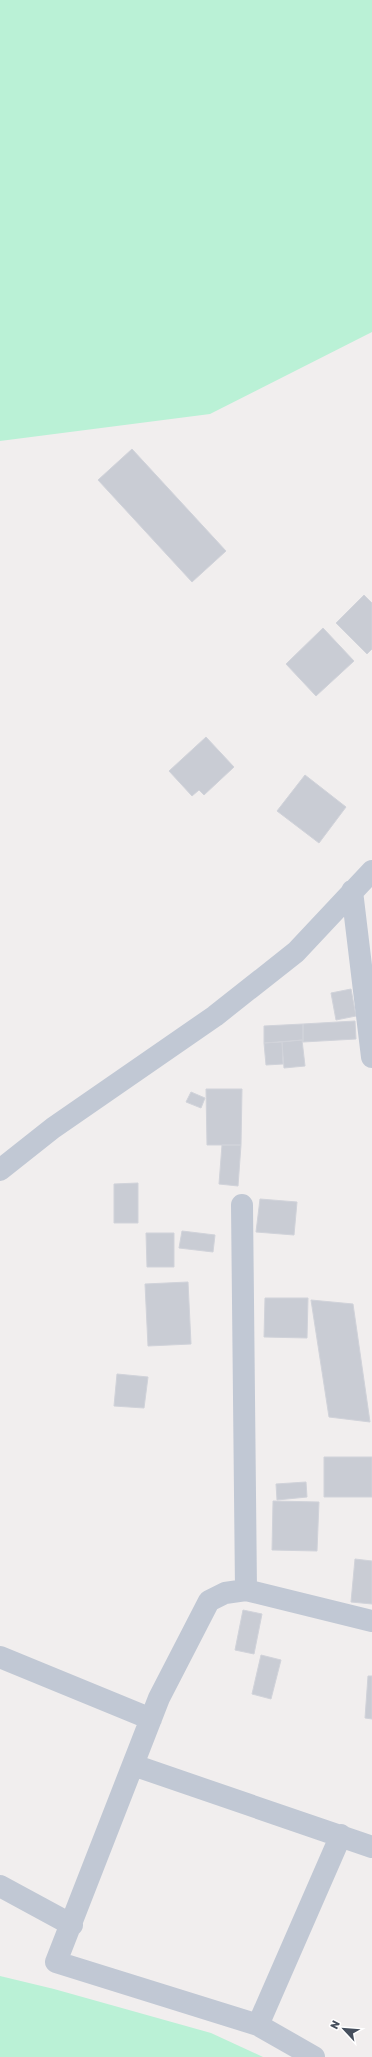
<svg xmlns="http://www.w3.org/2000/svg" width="372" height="2057" viewBox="0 0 372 2057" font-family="Rubik,sans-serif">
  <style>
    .green { fill: #baf1d6 }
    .building { fill: #c9ccd4; stroke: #d1d3da }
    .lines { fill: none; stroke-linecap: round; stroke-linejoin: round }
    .minor { stroke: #c1c8d4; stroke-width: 22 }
  </style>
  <rect width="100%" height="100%" fill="#f1eeee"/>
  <path class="green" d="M0,0H372V332L210,414L0,441Z
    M0,1976L54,1989L211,2033L263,2057H0Z"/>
  <path class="building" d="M132,449L226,551L192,582L98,480Z
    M364,595L372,603V649L367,654L336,623Z
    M323,628L354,661L316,696L286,664Z
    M206,737L234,767L204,795L199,790L192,796L169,771Z
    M305,775L346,807L319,843L277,811Z
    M351,989L356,1016L336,1020L331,993Z
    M355,1021L356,1039L303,1042V1024Z
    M303,1024V1042L302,1040L264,1043V1026Z
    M302,1040L305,1066L284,1068L282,1042Z
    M282,1042L283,1064L266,1065L264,1043Z
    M206,1089H242L241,1145H207Z
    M191,1092L205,1098L201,1108L186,1102Z
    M222,1145H241L238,1186L219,1184Z
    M138,1183V1223H114V1184Z
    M260,1199L297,1202L294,1235L256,1232Z
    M182,1231L215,1235L213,1252L179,1248Z
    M146,1233H174V1267H147Z
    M188,1282L191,1344L148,1346L145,1284Z
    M265,1298H308L307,1338L264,1337Z
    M311,1300L353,1304L370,1422L329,1417Z
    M117,1374L148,1377L144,1408L114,1406Z
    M324,1457H372V1497H324Z
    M306,1482L307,1497L277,1500L276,1484Z
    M273,1501L319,1502L317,1551L272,1550Z
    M355,1559L372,1561V1604L351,1602Z
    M243,1610L262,1614L254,1654L235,1650Z
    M261,1655L281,1660L271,1699L252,1694Z
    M368,1676H372V1719L365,1718Z"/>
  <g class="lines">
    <path class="minor" d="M352,891L372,1057
      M0,1170L53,1128L215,1016L296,952L372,871
      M242,1205L246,1590
      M0,1657L151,1719
      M133,1765L372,1847
      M0,1886L72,1925
      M258,2025L341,1835
      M314,2057L258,2025L56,1962L159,1698L209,1601L225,1593L246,1590L372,1621"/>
  </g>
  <g transform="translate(344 2029) rotate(296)" stroke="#ffffff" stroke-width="3" paint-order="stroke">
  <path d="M0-3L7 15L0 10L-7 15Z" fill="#454e5c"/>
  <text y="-6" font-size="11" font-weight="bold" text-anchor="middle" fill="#454e5c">N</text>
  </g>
</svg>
